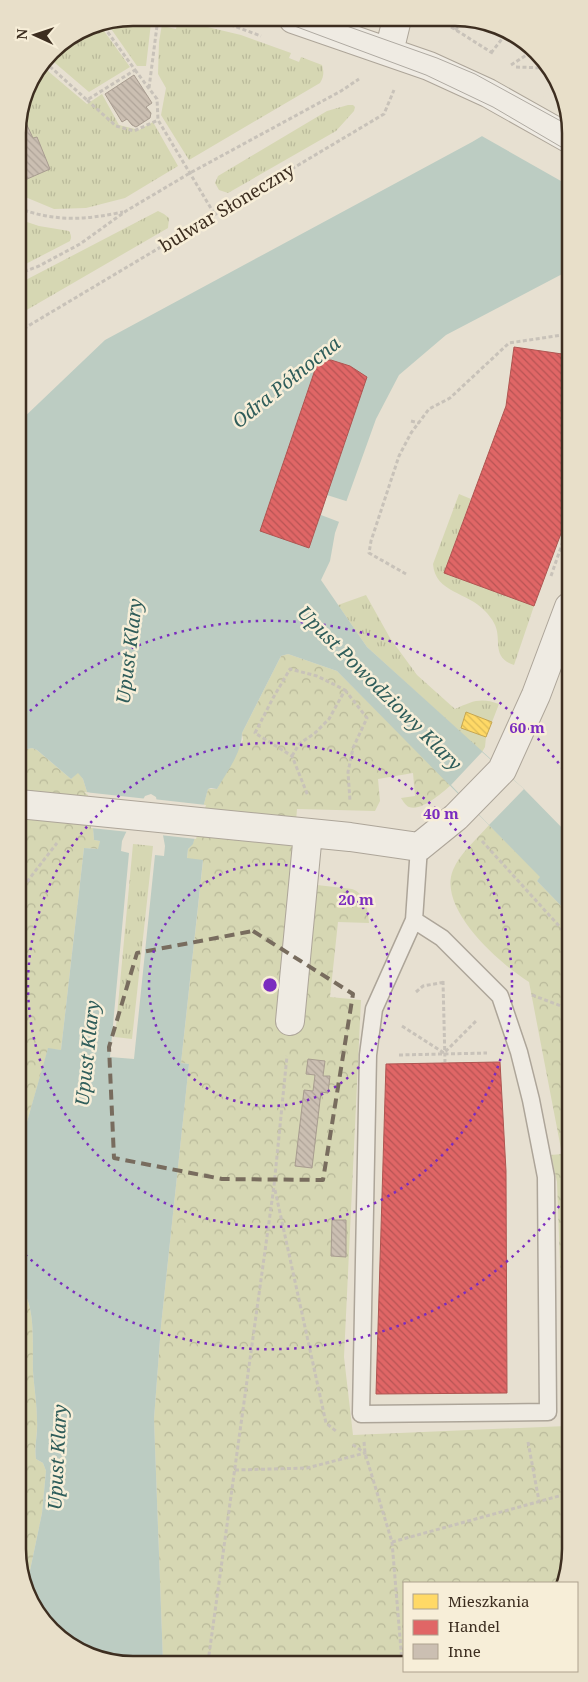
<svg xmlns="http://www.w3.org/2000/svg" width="588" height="1682" viewBox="0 0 588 1682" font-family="'Noto Serif',serif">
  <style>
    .grass { fill: url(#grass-tufts) }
    .forest { fill: url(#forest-crowns) }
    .water { fill: #bcccc2; fill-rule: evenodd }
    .pier { fill: #e7e0d1 }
    .homes { fill: url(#homes-back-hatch); stroke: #c5a651 }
    .shops { fill: url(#shops-back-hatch); stroke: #af5551 }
    .building { fill: url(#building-back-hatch); stroke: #a89c90 }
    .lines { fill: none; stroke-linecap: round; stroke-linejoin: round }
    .service-casing { stroke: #ada599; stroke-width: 19 }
    .minor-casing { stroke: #ada599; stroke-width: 30 }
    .path { stroke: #c8c2b9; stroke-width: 3; stroke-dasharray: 4 2.5; stroke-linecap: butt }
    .service { stroke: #efebe3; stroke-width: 16 }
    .minor { stroke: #efebe3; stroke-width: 28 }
    .tram { stroke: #afaaa2; stroke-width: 1 }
    .marked { fill: none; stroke: #786c5e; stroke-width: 4; stroke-dasharray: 10 6; stroke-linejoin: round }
    .ring { fill: none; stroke: #7b2cbf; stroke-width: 2.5; stroke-dasharray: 2.5 5 }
    .labels { text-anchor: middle; stroke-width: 5; stroke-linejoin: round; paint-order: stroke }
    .street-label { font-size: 18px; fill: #3d2e20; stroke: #f7eed8 }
    .water-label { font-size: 19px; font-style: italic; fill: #2f5d5a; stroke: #f7eed8 }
    .rim { fill: none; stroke: #3d2e20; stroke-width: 2.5 }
    .centre { fill: #7b2cbf; stroke: #f7eed8; stroke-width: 2.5 }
    .ring-label { font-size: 15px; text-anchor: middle; font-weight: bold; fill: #7b2cbf; stroke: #f7eed8; stroke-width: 5; stroke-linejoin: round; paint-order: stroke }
  </style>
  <defs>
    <pattern id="grass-tufts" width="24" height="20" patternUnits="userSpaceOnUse" patternTransform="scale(1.25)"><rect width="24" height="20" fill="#d6d7b3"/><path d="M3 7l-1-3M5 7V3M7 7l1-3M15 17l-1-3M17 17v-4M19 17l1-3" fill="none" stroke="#b9b99a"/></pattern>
    <pattern id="forest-crowns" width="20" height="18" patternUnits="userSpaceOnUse" patternTransform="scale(1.25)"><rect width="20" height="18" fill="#d6d7b3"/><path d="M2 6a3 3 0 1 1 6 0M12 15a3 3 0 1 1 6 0" fill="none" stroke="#b9b99a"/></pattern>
    <pattern id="homes-back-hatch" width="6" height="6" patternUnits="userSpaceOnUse" patternTransform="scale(1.25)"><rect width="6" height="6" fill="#ffd966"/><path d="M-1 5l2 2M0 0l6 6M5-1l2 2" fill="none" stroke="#dbbb58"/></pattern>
    <pattern id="shops-back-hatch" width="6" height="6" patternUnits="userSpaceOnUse" patternTransform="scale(1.25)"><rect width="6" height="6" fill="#e06666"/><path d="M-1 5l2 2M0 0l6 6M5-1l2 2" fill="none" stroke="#b75454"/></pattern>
    <pattern id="building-back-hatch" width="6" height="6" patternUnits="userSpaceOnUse" patternTransform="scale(1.25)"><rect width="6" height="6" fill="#cbbfb2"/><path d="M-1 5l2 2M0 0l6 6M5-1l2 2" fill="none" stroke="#afa499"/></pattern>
  </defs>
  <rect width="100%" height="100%" fill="#e7e0d1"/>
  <path class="grass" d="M129,18L151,23L146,66H137L107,23Z
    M163,18H168L167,27L176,29L178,20L241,35L291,53L289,58L299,62L301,57L322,65C324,73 324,76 320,83L189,160L161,115L166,88L158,74L159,42Z
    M99,24L130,67L89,92L48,57C60,42 80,28 99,24Z
    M42,66L87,104L102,94L119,125L139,130L153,122L178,166L125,198L86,208L54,209L18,194V125L30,82Z
    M348,105H353L355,107L354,111L336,131L228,193L219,190L215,183L218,176L327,111Z
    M158,211L164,214L169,218L168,228L18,315V284Z
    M18,219L39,226L69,231C71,235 72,237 70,241L18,268Z
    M459,494L471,499L444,573L534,606L514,665C490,657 503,639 494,623C492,619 488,614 485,611C468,592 435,593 433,564Z
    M366,595L390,638L417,675L455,709C472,701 481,697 499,704L492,722L466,712L461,728L486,737L485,747L482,752L367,647L338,605Z
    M133,844L153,846L132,1039L115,1037Z"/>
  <path class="forest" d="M288,654L337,671L451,785C443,792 421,812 409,807C406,806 403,801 401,798L415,796L413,773L378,779L380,801L375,811L297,809L291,882L352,889C366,894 368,910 369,923L338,922L330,997L361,1000L344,1357L353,1435L566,1426L565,1387H570V1556L559,1583H404V1662H163L154,1419L161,1326L189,1064L181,1063L203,861L187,859L188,849L193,843L208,789H217L243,740L242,733L281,656Z
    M32,748L37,750L71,779L78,772L83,779L87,792L90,793L94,840L100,841L99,849L84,848L61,1050L48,1049L19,1150V751Z
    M489,825L541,877L537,881L569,914L570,1373H564L557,1182L551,1155L562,1154L529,982C500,964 437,909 453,870C460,853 477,839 489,825Z
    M19,1285C37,1304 32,1347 33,1371C34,1387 37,1404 37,1420C38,1433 34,1445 36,1459L43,1463L46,1471L42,1513L27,1585L20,1572Z"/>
  <path class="water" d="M558,91L568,110V271L446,335L399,375L376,419L335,533L330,561L321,580L367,647L524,789L569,835V914L537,881L540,877L337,671L288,654L281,656L242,733C242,752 227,772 217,789L211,788L208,789L193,844L188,849L187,858L203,860L181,1063L189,1064L161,1326L154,1419L163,1662H111L52,1631L27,1585L42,1513L46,1471L43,1463L36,1459C34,1446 38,1434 37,1421C37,1404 34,1387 33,1371C32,1347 37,1304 19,1285V1150L48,1048L61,1050L84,848L98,849L100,841L94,840L90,793L87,792L83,779L78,773L71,779L37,750L32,748L19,751L18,423L105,340L472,142ZM151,794L156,797L165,846L164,856L155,855L134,1059L110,1057L129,853L121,851L122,841L129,826L145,796Z"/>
  <path class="pier" d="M557,89L568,110V185L480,135Z
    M327,495L349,502L342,523L321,515Z
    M482,752L524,789L489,825L451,785Z
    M84,792L148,799L129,832L91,828L88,795Z
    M153,799L206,805L196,839L160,835Z"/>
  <path class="homes" d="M466,712L492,722L486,737L461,728Z"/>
  <path class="shops" d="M514,347L569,355V512L534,606L444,573L506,406Z
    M331,360L350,366L367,377L309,548L260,531L318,361Z
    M500,1062L506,1171L507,1393L376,1394L386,1064Z"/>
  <path class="building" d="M134,75L152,103L146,107L151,113L150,118L136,127L132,125L127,119L122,122L105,94Z
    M25,121L33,138L37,137L50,169L18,183V125Z
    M308,1059L325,1061L323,1076H330L328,1093L321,1092L312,1168L295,1166L304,1090L313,1091L315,1075L306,1074Z
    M332,1220H346V1257L331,1256Z"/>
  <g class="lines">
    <defs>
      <path id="service" d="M414,920L374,1009L368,1055L361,1414L548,1412L546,1177L531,1100L519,1052L500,996L442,938L414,920L419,847"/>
      <path id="minor" d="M293,19L429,66L488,93L568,138
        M389,52L397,19
        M19,804L350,837L419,847L456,817L502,770L536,695L569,607
        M290,1021L308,833"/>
    </defs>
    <use href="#service" class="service-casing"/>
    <use href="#minor" class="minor-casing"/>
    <path class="path" d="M212,18L261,36
      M440,20L494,54
      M455,30L465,20
      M491,53L505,35
      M45,62L87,100L135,70L102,24
      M511,65L534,50
      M516,67L546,68
      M135,70L157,99L158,120L215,215
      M149,88L158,18
      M87,100L116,126L134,131L158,120
      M18,208C55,222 85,220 123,212
      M18,274L39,266L80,244L126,211L190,173L341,91L359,79
      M18,332L384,114L394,90
      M411,421L419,423
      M406,574L369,553L371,541L399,456L411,433L429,409L450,398L509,343L569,334
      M551,576L569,524
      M345,690L367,718L353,748L348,772L350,801
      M292,756L299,744L315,733L329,719L345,690L317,676L290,669L273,698L255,733L292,756L308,796
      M482,841L569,937
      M19,892L57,843
      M443,981L445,1062
      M416,992L423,986L445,982
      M532,995L569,1009
      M402,1026L444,1053L476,1021
      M399,1055L487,1053
      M275,1190L326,1423L336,1431
      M364,1442L365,1453L392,1542L402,1662
      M528,1442L539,1501
      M235,1470L307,1468L365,1453L352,1444
      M392,1542L570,1493
      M208,1662L274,1186L287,1056"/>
    <use href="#service" class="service"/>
    <use href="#minor" class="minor"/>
    <path class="tram" d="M273,18L426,75L493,107L568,151
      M327,19L437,58L475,74L568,125"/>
  </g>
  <path class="marked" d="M253,931L353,994L323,1180L222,1179L114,1158L109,1047L137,953Z"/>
  <g class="ring">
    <circle cx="270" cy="985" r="121"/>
    <circle cx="270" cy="985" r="242"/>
    <path d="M568 1194A364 364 0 0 1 19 1249M19 721A364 364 0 0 1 568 776"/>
  </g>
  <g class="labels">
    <g class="street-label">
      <text transform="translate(227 208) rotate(-31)" y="6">bulwar Słoneczny</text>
    </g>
    <g class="water-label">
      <text transform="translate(286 382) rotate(-39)" y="7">Odra Północna</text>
      <text transform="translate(129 651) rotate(-83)" y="7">Upust Klary</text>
      <text transform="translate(380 688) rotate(45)" y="7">Upust Powodziowy Klary</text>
      <text transform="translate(87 1053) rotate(-84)" y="7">Upust Klary</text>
      <text transform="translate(57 1457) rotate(-87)" y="7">Upust Klary</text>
    </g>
  </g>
  <path d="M0 0H588V1682H0ZM133 26H455A107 107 0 0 1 562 133V1549A107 107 0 0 1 455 1656H133A107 107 0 0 1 26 1549V133A107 107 0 0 1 133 26Z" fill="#e8dfc9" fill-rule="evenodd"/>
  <path class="rim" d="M133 26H455A107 107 0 0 1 562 133V1549A107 107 0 0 1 455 1656H133A107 107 0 0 1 26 1549V133A107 107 0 0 1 133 26Z"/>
  <circle cx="270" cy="985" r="8" class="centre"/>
  <g class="ring-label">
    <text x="527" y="733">60 m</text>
    <text x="441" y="819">40 m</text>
    <text x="356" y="905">20 m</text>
  </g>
  <rect x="403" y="1582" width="175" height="90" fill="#f7eed8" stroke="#ada18e"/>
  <rect x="413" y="1594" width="25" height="15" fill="#ffd966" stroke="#ada18e"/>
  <text x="448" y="1607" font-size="15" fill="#3d2e20">Mieszkania</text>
  <rect x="413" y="1620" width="25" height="15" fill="#e06666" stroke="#ada18e"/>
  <text x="448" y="1632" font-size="15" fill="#3d2e20">Handel</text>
  <rect x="413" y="1644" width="25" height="15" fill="#cbbfb2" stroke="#ada18e"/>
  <text x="448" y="1657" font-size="15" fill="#3d2e20">Inne</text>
  <g transform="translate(35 35) rotate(273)" stroke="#f7eed8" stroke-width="4" paint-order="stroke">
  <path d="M0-4L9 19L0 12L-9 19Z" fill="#3d2e20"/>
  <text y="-8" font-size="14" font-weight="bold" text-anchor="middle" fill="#3d2e20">N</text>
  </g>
</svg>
